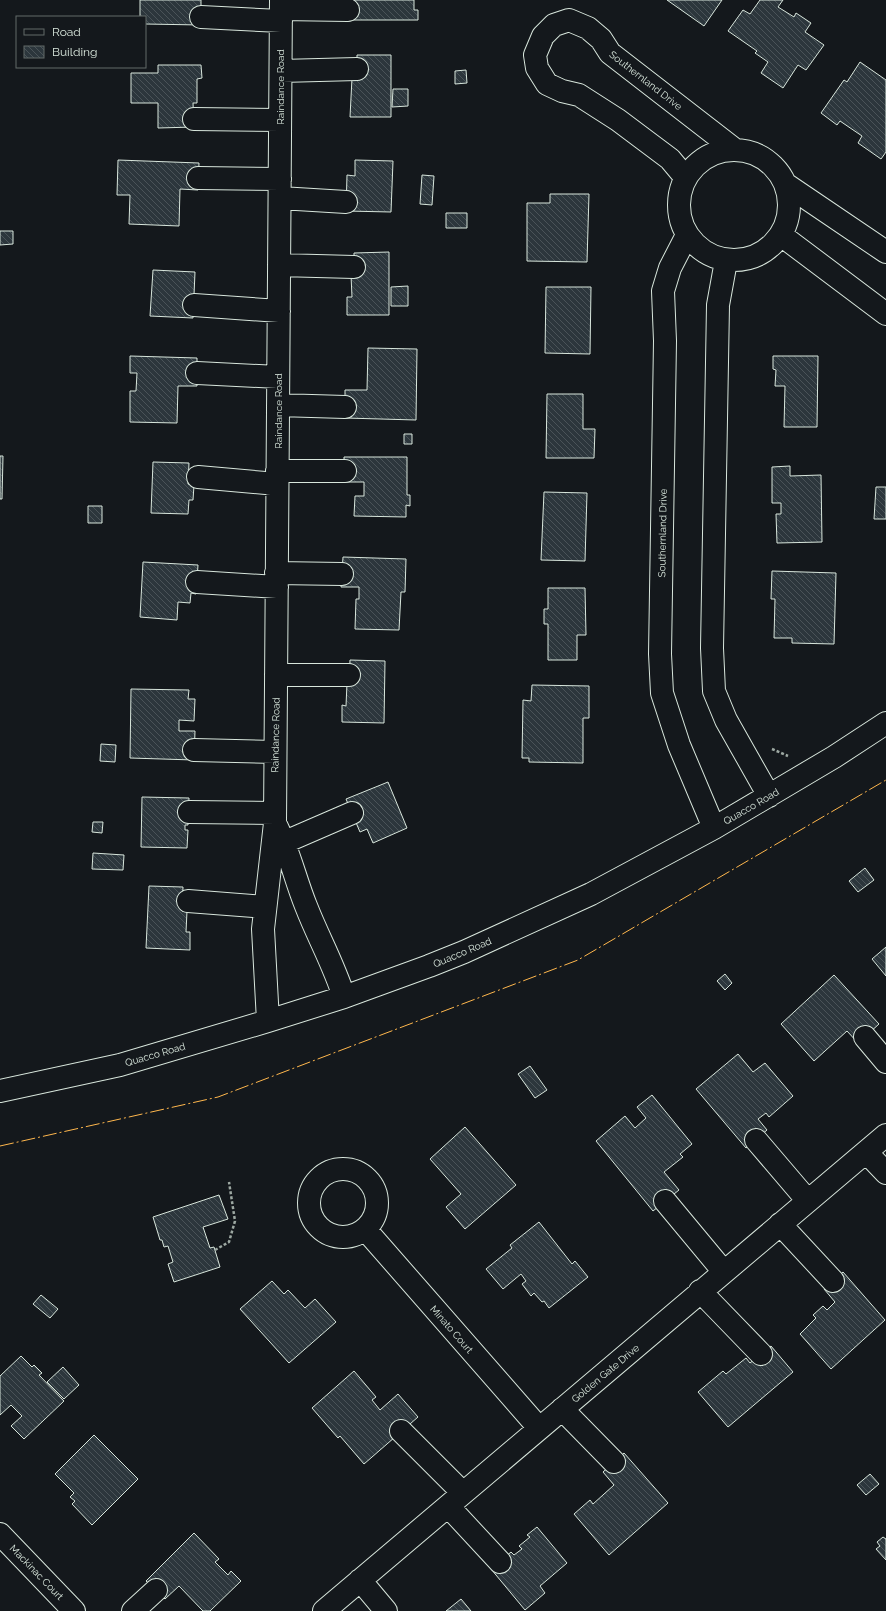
<svg xmlns="http://www.w3.org/2000/svg" width="886" height="1611" viewBox="0 0 886 1611" font-family="Raleway,sans-serif">
  <style>
    .building { fill: url(#building-back-hatch); stroke: #d8e6dc }
    .lines { fill: none; stroke-linecap: round; stroke-linejoin: round }
    .minor-casing { stroke: #d8e6dc; stroke-width: 24 }
    .path { stroke: #9da8a2; stroke-width: 2.5; stroke-dasharray: 3 2; stroke-linecap: butt }
    .minor { stroke: #14181c; stroke-width: 22 }
    .power { stroke: #ffb74d; stroke-width: 1; stroke-dasharray: 14 3 2 3; stroke-linecap: butt }
    .labels { text-anchor: middle; stroke-width: 3; stroke-linejoin: round; paint-order: stroke }
    .street-label { font-size: 10px; fill: #d8e6dc; stroke: #14181c }
  </style>
  <defs>
    <pattern id="building-back-hatch" width="6" height="6" patternUnits="userSpaceOnUse"><rect width="6" height="6" fill="#2c363c"/><path d="M-1 5l2 2M0 0l6 6M5-1l2 2" fill="none" stroke="#4a5358"/></pattern>
  </defs>
  <rect width="100%" height="100%" fill="#14181c"/>
  <path class="building" d="M140,0H201V25L145,24V17H140Z
    M348,0H414V10H418V20H348Z
    M667,0H722L704,26Z
    M760,0H783L778,7L794,17L796,13L811,23L805,32L824,45L806,70L798,65L783,88L761,73L768,62L755,53L757,51L728,31L743,10L750,14Z
    M357,55H391V117H350L352,78H357Z
    M860,62L886,80V152L881,159L858,143L862,136L840,121L837,125L821,113L844,80L847,82Z
    M158,65H201L202,78L197,79V103H193L194,127L158,128V103H131V73H158Z
    M466,70L467,83L455,84V71Z
    M393,89H408V106L392,107Z
    M118,160L199,163L198,190L180,189L179,226L129,224L130,195H117Z
    M355,160L393,161L391,212L346,211L347,175L355,176Z
    M422,175L434,176L432,205L420,204Z
    M550,194H589L587,262L527,261V203H550Z
    M446,213H467V228H446Z
    M0,231H13V244L0,245Z
    M389,252V315H347V297H352L351,275H354V253Z
    M153,270L195,272L193,318L150,316Z
    M408,286V306H391V287Z
    M546,287H591L590,354L545,353Z
    M368,348L417,349L416,420L345,418V390H367Z
    M130,356L197,358V386H178L177,423L130,422V391H136L137,373H130Z
    M773,356H818L817,427H784L785,386H775L776,370L773,369Z
    M547,394H583V429H595L594,458H546Z
    M404,434H412V444H404Z
    M0,456H3L2,499H0Z
    M344,457H407V495H410V506L406,505V517L354,516L355,496H364V482H344Z
    M153,462L189,463L188,484L194,485L193,500H189L188,514L151,513Z
    M790,466V476L821,475L822,542L777,543L776,514H781V503H772V467Z
    M876,487H886V519H874Z
    M544,492L587,493L585,561L541,560Z
    M88,506H102V523H88Z
    M343,557L406,559L405,592H401L399,630L355,629L356,599H359V587H341Z
    M143,562L198,565L196,594L191,593L190,603L178,602L177,620L140,617Z
    M772,571L836,573L834,644L792,643V638H774L775,599H771Z
    M548,588H585L586,635H577V660H548V624H544V609H548Z
    M350,660L385,661L384,723L342,722V705L346,706L347,683H349Z
    M532,685L589,686V718H583V763L529,762V758H522L523,700L531,701Z
    M131,689L189,690L188,699H195L194,721L179,720V731H195L194,760L130,758Z
    M101,744L116,745L115,762L100,761Z
    M388,782L407,828L373,843L367,829L360,832L346,799Z
    M142,797L189,798L188,825H185V830H188L187,848L141,847Z
    M93,822H103L102,833L92,832Z
    M93,853L124,855L123,870L92,869Z
    M865,868L874,880L858,892L849,881Z
    M149,886L183,887L182,911H187L186,932H190V950L146,948Z
    M886,947V976L872,959Z
    M725,974L732,983L725,990L717,981Z
    M834,975L879,1024L858,1043L847,1031L814,1061L781,1024Z
    M738,1054L753,1072L765,1063L793,1096L769,1117L766,1113L758,1119L767,1130L746,1148L696,1089Z
    M530,1066L547,1090L535,1098L518,1074Z
    M652,1095L692,1144L680,1154L683,1157L664,1172L679,1190L653,1211L596,1141L625,1116L635,1128L646,1118L637,1107Z
    M465,1127L516,1185L465,1229L446,1207L461,1194L430,1159Z
    M219,1195L228,1219L203,1227L210,1248L214,1247L220,1267L174,1282L168,1264L173,1262L168,1246L164,1247L162,1240H160L153,1217Z
    M539,1222L572,1264L575,1261L588,1277L549,1308L544,1301L542,1302L534,1293L531,1296L522,1284L526,1281L521,1274L503,1289L486,1269L512,1248L510,1245Z
    M843,1272L885,1320L831,1369L800,1334L816,1318L813,1315L823,1306L827,1310L835,1302L824,1289Z
    M272,1281L284,1294L288,1290L305,1308L315,1299L336,1322L289,1363L240,1309Z
    M41,1295L58,1309L50,1318L33,1304Z
    M771,1346L793,1372L728,1427L698,1392L723,1371L726,1374L746,1358L750,1363Z
    M21,1356L32,1367L34,1365L42,1373L39,1375L64,1401L24,1439L11,1426L22,1416L11,1405L0,1415V1376Z
    M63,1367L79,1385L64,1399L47,1382Z
    M354,1371L376,1397L372,1400L380,1410L398,1394L418,1417L364,1464L340,1436L338,1438L312,1408Z
    M94,1435L138,1479L92,1525L72,1504L75,1501L70,1497L74,1493L55,1474Z
    M624,1453L668,1503L609,1555L574,1514L590,1500L593,1504L614,1485L603,1472Z
    M870,1474L879,1484L866,1495L857,1485Z
    M537,1527L567,1563L540,1586L545,1593L525,1610L491,1569L511,1552L514,1555L522,1549L519,1546L530,1537L527,1535Z
    M194,1533L219,1559L215,1562L228,1575L231,1571L241,1581L210,1611H203L179,1586L165,1599L146,1581Z
    M883,1537L886,1539V1560L876,1549L880,1546L877,1542Z
    M461,1599L471,1611H446Z"/>
  <g class="lines">
    <defs>
      <path id="minor" d="M281,9L348,10
        M201,17L281,21
        M281,71L357,69
        M194,119L280,120
        M679 205a55 55 0 1 1 110 0a55 55 0 1 1-110 0Z
        M685,177L670,159L618,120L579,95L562,91L547,84L537,68L535,55L543,36L554,25L569,20L588,28L601,39L610,53L734,149
        M198,178L280,179
        M787,185L886,252
        M280,198L346,202
        M687,235L670,268L663,291L665,341L660,654L662,693L679,745L714,828
        M781,235L886,314
        M726,261L718,305L712,648L714,691L726,720L769,796
        M279,265L354,267
        M194,305L279,311
        M197,373L278,377
        M278,405L345,407
        M277,471H345
        M198,477L277,484
        M276,573L342,574
        M197,582L277,587
        M276,675H349
        M194,750L275,752
        M189,812L275,813
        M275,823C289,850 295,879 306,906C318,937 334,965 344,997
        M285,842L352,813
        M188,901L265,907
        M268,1021L263,929L275,823L281,0
        M865,1037L886,1062
        M0,1091L120,1065L268,1021L344,997L429,966L464,952L591,894L714,828L834,757L886,723
        M756,1140L808,1201
        M866,1152L886,1173
        M309 1203a34 34 0 1 1 68 0a34 34 0 1 1-68 0Z
        M665,1201L724,1272
        M780,1224L833,1281
        M365,1229L539,1428
        M700,1291L761,1354
        M562,1409L614,1462
        M401,1431L463,1493
        M448,1506L500,1562
        M0,1534L74,1611
        M360,1580L386,1611
        M133,1611L156,1590
        M324,1611L886,1135"/>
    </defs>
    <use href="#minor" class="minor-casing"/>
    <path class="path" d="M772,749L788,756
      M215,1250L229,1242L235,1221L229,1182"/>
    <use href="#minor" class="minor"/>
    <path class="power" d="M0,1146L218,1097L578,960L886,780"/>
  </g>
  <g class="labels">
    <g class="street-label">
      <text transform="translate(646 80) rotate(38)" y="4">Southernland Drive</text>
      <text transform="translate(280 87) rotate(-90)" y="4">Raindance Road</text>
      <text transform="translate(278 411) rotate(-90)" y="4">Raindance Road</text>
      <text transform="translate(662 533) rotate(-89)" y="4">Southernland Drive</text>
      <text transform="translate(275 735) rotate(-89)" y="4">Raindance Road</text>
      <text transform="translate(751 806) rotate(-30)" y="4">Quacco Road</text>
      <text transform="translate(462 952) rotate(-23)" y="4">Quacco Road</text>
      <text transform="translate(155 1054) rotate(-16)" y="4">Quacco Road</text>
      <text transform="translate(452 1329) rotate(49)" y="4">Minato Court</text>
      <text transform="translate(605 1373) rotate(-40)" y="4">Golden Gate Drive</text>
      <text transform="translate(37 1572) rotate(46)" y="4">Mackinac Court</text>
    </g>
  </g>
  <rect x="16" y="16" width="130" height="52" fill="#14181c" stroke="#626a69"/>
  <rect x="24" y="29" width="20" height="6" fill="#14181c" stroke="#626a69"/>
  <text x="52" y="36" font-size="12" fill="#d8e6dc">Road</text>
  <rect x="24" y="46" width="20" height="12" fill="url(#building-back-hatch)" stroke="#626a69"/>
  <text x="52" y="56" font-size="12" fill="#d8e6dc">Building</text>
</svg>
